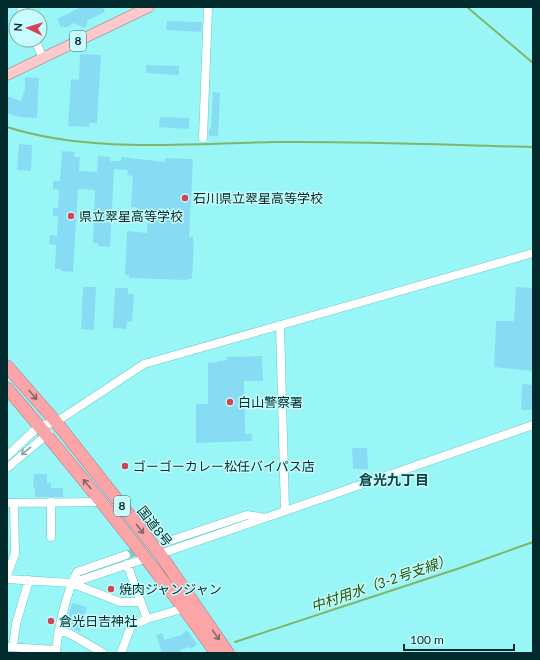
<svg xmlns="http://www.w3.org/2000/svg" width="540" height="660" viewBox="0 0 540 660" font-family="Lato,'Noto Sans JP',sans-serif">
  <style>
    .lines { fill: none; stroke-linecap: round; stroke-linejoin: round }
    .stream { stroke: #80b469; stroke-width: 2 }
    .building { fill: #87dcf3 }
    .minor-tunnel { stroke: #7acdce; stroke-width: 8; stroke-dasharray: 8 4; stroke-linecap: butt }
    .minor-casing { stroke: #6bc7c8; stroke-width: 9 }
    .major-casing { stroke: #a37a7d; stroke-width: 11 }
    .highway-casing { stroke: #a37a7d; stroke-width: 13 }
    .minor { stroke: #fff; stroke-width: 8 }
    .major { stroke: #fdc9cb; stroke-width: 10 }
    .highway { stroke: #fba5a9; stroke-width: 12 }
    .oneway { stroke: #7e686a }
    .oneway2 { stroke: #8c9fa0 }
    .poi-dot { fill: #d34257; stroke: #c8fcfc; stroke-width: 1.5 }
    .labels { text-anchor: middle; stroke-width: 3; stroke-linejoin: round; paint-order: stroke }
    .shield { fill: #c8fcfc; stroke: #3c696a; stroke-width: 1 }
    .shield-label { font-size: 12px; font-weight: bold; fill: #002a2b }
    .poi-label { font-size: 13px; fill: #002a2b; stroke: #c8fcfc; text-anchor: start }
    .street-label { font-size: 13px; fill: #002a2b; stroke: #c8fcfc }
    .neighbourhood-label { font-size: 14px; font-weight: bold; fill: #0e4344; stroke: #c8fcfc }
    .water-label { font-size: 14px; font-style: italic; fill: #235301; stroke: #c8fcfc }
  </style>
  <rect width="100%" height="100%" fill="#99f6f7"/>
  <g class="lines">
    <path class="stream" d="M467,7L533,63
      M7,127C91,154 191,143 278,142C363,141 448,145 533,147
      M235,642L460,568L533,542"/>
  </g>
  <path class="building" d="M81,7H103L105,12L88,20L85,28L74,23L65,28L64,26L61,27L57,19Z
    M167,21L202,22L201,32L166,30Z
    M80,54L101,55L97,123H89V127L68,126L71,79L79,80Z
    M146,65L179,66V75L146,73Z
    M25,77L39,78L37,118L19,117L7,113V96L21,101L25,89Z
    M213,92L220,93L218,136H209V129H211Z
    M160,117L189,118V129L159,127Z
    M19,144L32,145L31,171L17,170Z
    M62,151L75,152L74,157H80L79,171L97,172L98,156L110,157V161H121V157L165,162V158L193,159L189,237H193V242H194L192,279H187V280L129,278V275H125L127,231L147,233L148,211L137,210V207H131L133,176L127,175L128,170L114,169L110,247L98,246V243H93L95,190L78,189L73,272L61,271V269H55L56,245L49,244L50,235L57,236L58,216H53V208H58L59,190L53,189V181H60Z
    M83,287H96L94,330L81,329Z
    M516,287L533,288V371L494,367L496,321H514Z
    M115,288H128V294H134L132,322H127L126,329L113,328Z
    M262,356L263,381H244L245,434H252V441L196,443V404H208V363L218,362V361L227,360V357Z
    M522,384L533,385L532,410H521Z
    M352,448H367L368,469H353Z
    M34,474H47V483H51V488H47H63V497H35V488H33Z
    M72,603L87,607L80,632L66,626Z
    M187,630L197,644L191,649L189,647L180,650L181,653H162L156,635L162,633L164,640L181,635Z"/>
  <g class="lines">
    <path class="minor-tunnel" d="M126,555L158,545"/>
    <defs>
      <path id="minor" d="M21,7L25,16
        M35,40L43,58
        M203,138L208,7
        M280,325L285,511
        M7,456L39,426L56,422L144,364L533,253
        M7,468L49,433
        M7,503L102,502
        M51,537V502
        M163,543L247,515L265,518L533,425
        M160,554L262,519
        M127,564L147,619
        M7,575L15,554L14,503
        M7,579L71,583
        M74,584L120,602H140
        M71,587L81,580L147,558
        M60,630L72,635L103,653
        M7,647L56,650
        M13,647L16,624L29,580
        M56,653C57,632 67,591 77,572L126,555
        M121,653L131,626L147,619L185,608"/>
      <path id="major" d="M7,75L149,7"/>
      <path id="highway" d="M7,366L56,422L160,554L228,653
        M7,388C80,474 151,561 216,653"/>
    </defs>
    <use href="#minor" class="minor-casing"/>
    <use href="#major" class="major-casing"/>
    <use href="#highway" class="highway-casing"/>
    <use href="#minor" class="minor"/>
    <use href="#major" class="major"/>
    <use href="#highway" class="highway"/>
  </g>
  <defs><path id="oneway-shaft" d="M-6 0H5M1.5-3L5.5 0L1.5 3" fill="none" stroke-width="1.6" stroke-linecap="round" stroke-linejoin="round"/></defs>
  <g class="oneway">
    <use href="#oneway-shaft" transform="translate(33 395) rotate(49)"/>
    <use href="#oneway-shaft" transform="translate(87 484) rotate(-130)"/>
    <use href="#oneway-shaft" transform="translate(140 529) rotate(52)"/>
    <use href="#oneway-shaft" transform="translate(216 635) rotate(55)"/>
  </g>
  <use class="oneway2" href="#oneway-shaft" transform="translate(26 451) rotate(141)"/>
  <g class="poi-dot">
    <circle cx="185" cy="198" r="4"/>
    <circle cx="71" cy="216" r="4"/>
    <circle cx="230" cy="402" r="4"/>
    <circle cx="125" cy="466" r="4"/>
    <circle cx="111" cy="589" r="4"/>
    <circle cx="51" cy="621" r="4"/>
  </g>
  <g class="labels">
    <g class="shield">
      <rect x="70" y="31" width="16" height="20" rx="3"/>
      <rect x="114" y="496" width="16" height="20" rx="3"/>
    </g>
    <g class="shield-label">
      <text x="78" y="45">8</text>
      <text x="122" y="510">8</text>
    </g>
    <g class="poi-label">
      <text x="193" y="203">石川県立翠星高等学校</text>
      <text x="79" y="221">県立翠星高等学校</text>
      <text x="238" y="407">白山警察署</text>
      <text x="133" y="471">ゴーゴーカレー松任バイパス店</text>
      <text x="119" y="594">焼肉ジャンジャン</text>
      <text x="59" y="626">倉光日吉神社</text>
    </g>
    <g class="street-label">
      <text transform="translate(155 526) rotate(52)" y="5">国道8号</text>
    </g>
    <g class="neighbourhood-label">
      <text x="394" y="485">倉光九丁目</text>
    </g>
    <g class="water-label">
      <text transform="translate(381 583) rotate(-19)" y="5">中村用水（3-2号支線）</text>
    </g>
  </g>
  <rect width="540" height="660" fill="none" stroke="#002a2b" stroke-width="16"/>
  <g transform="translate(28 28) rotate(274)"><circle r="19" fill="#c8fcfc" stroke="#78a8a8"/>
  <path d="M0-3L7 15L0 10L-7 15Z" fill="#d34257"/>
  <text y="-6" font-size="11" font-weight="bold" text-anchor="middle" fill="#002a2b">N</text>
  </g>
  <path d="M404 644v6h110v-6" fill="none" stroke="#002a2b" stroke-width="2"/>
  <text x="410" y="644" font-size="12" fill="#002a2b" stroke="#c8fcfc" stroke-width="3" paint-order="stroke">100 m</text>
</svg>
